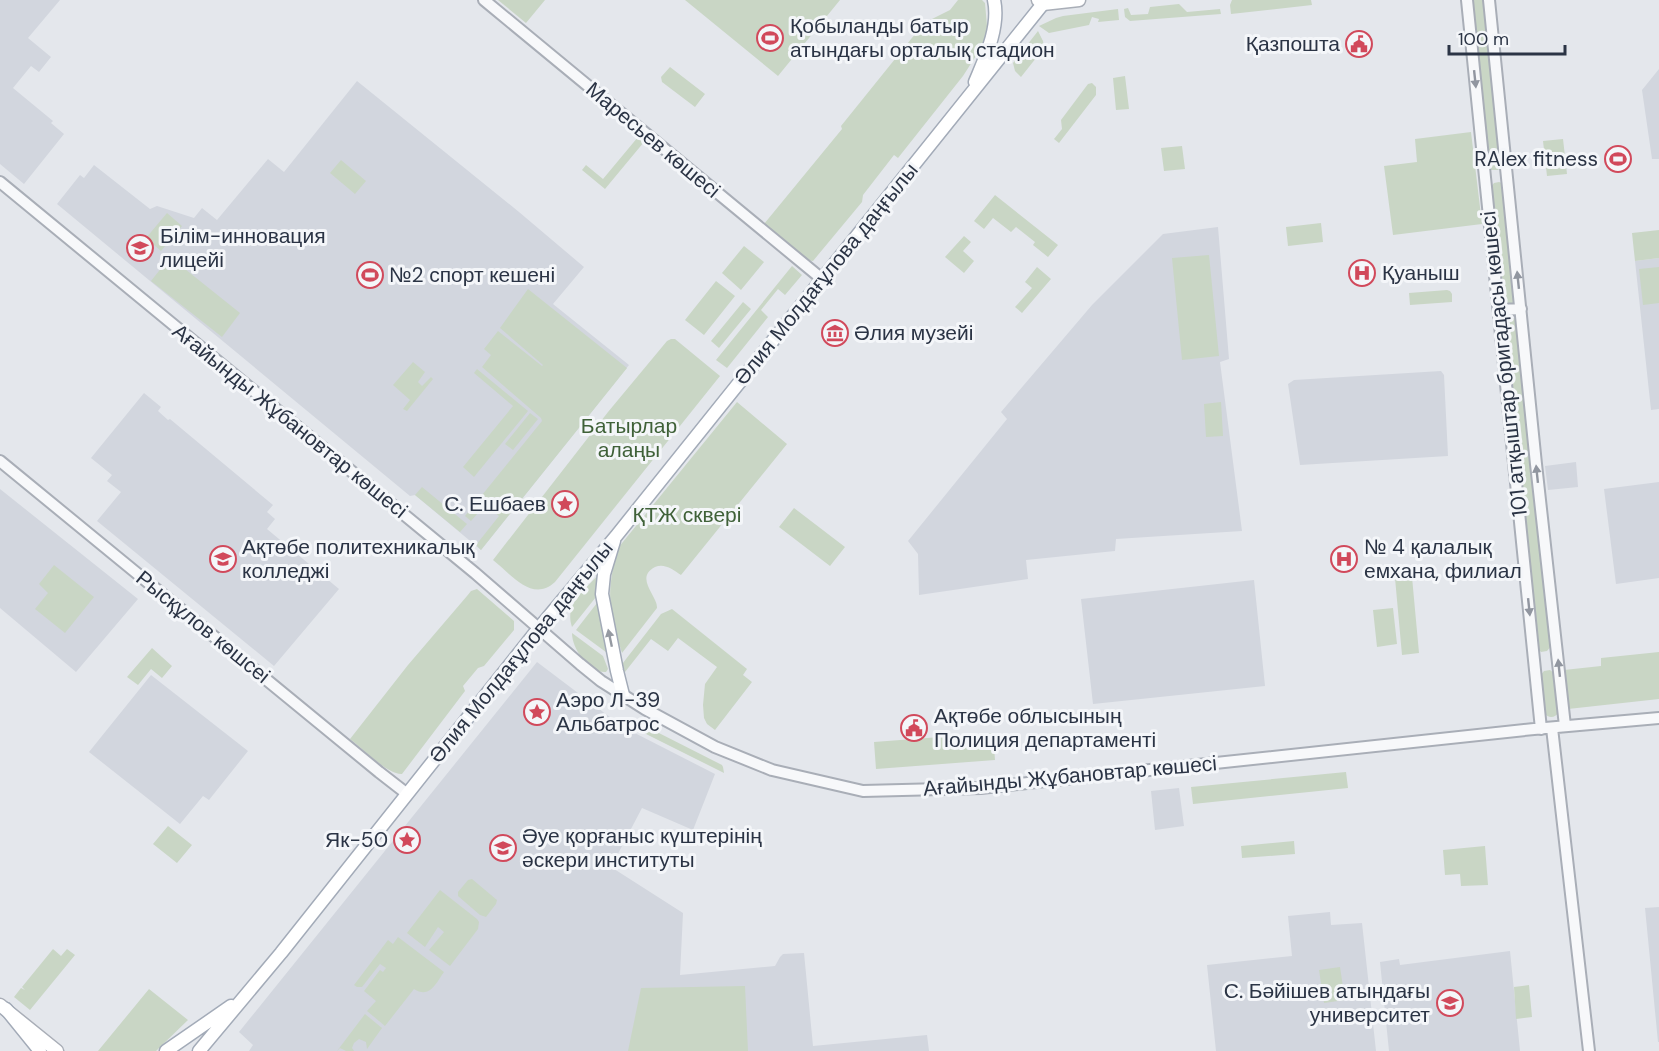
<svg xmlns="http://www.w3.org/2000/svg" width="1659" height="1051" viewBox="0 0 1659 1051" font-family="'DM Sans',sans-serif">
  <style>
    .built { fill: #d2d6de }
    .green { fill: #c9d6c5 }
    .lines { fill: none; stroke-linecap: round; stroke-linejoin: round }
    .tertiary-casing { stroke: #a9aeb7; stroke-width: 14 }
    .secondary-casing { stroke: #a9aeb7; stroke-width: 15 }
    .primary-casing { stroke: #a3abb8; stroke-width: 15 }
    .tertiary { stroke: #f7f8fa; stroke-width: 10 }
    .secondary { stroke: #fff; stroke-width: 12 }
    .primary { stroke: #fff; stroke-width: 12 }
    .oneway { fill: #9196a0 }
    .oneway2 { fill: #959aa2 }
    .labels { text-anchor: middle; stroke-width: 6; stroke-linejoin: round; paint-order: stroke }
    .poi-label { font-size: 21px; fill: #2b3445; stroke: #f4f6f9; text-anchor: start }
    .street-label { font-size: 21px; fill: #2b3445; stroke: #f4f6f9 }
    .park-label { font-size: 21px; fill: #3f6138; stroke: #f4f6f9 }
  </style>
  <rect width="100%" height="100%" fill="#e4e7ec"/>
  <path class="built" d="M0,0H60L28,38L51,57L39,72L31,66L13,88L53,121L51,123L64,134L24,184L0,164Z
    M1659,69V159H1652L1642,90Z
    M357,81L519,212L584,267L553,304L629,365L481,550L415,495L410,496L57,204L80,175L84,178L94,165L150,209L157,206L194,218L202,208L217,220L268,159L284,172Z
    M1218,227L1229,359L1220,362L1242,531L1116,539L1115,551L1026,560L1028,579L919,595L918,554L908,541L1007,419L1001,412L1092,305L1163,234Z
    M1659,258V409L1651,410L1635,261Z
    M1441,371L1444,375L1448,456L1300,465L1288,384L1294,380Z
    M144,393L161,407L158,411L168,420L170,419L273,505L267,512L275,519L267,529L339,589L274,666L97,521L121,492L107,481L112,475L91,458Z
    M1576,462L1578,487L1548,490L1545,466Z
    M1659,482V578L1616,584L1604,489Z
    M0,489L138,599L76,672L0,608Z
    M1254,580L1265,686L1093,704L1081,599Z
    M537,662L623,727L715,774L693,830L642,808L611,867L683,913L680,975L775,966L780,957L783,954L804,953L813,1046L927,1035L929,1051H249L253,1045L239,1032Z
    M151,675L248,751L209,800L203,796L180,824L89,752Z
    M1179,788L1184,826L1155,830L1151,791Z
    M1659,907V1042H1658L1645,908Z
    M1330,912L1331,925L1362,923L1376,1051H1216L1207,965L1292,956L1288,916Z
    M1510,951L1520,1051H1389L1380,962L1399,959L1400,965Z"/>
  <path class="green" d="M498,0H545L526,23Z
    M685,0H840L778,76Z
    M958,0H982L985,3L987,26L986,36L981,48L963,76L898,158L894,155L863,195L862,202L813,261L806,260L764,224L842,129L841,126L924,23L950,10Z
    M1232,0H1311L1312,5L1231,14L1230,5Z
    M1472,0H1485L1502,166L1498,170H1489Z
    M1179,4L1187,12L1220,9L1221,14L1130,21L1125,17L1124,9L1128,8L1131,15L1148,14L1150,7Z
    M1118,9L1119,20L1098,22L1099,19L1092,17L1089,25L1049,33L1039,26L1056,18L1063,16Z
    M1038,31L1043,41L1044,48L1021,77L1015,71L1013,63Z
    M670,67L705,94L695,107L662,82L661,77Z
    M1125,76L1129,109L1116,110L1113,78Z
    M1092,83L1096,87V95L1059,143L1054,139L1062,129L1061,120L1088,84Z
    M1471,132L1482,224L1393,235L1384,166L1417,162L1415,139Z
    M638,137L644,142L605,189L582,170L586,165L603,179Z
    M1563,139L1567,174L1547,176L1543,141Z
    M1182,146L1185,169L1164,171L1161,148Z
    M341,160L366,181L355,194L330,173Z
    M1499,182L1502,183L1516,301C1512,305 1507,307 1503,302L1490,188L1494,183Z
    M995,195L1058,245L1048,257L1033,245L1035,242L1016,227L1011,232L993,218L984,229L974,221Z
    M167,213L182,226L161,251L146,238Z
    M1321,223L1323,242L1288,246L1286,227Z
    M1659,230V258L1635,261L1632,233Z
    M964,236L971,242L963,251L974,261L964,273L945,257Z
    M744,246L764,262L741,290L722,273Z
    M1209,255L1219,356L1182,360L1172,258Z
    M170,257L240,313L222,337L151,281Z
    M792,266L802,275L785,295L778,289L761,310L768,317L727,368L716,360Z
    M1037,267L1051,279L1022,313L1015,307L1032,288L1025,282Z
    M1659,267V303L1643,305L1639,269Z
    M716,281L735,296L704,335L685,320Z
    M528,289L627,368L481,550L476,545L499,516L485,505L471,521L465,516L542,421L541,418L482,367L491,355L484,349L498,331L542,366L543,365L500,328Z
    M1447,290L1450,291L1452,294V302L1410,305L1409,293Z
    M743,302L751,309L719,348L711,341Z
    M1509,317L1516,319L1518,322L1552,645L1547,651L1541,652L1537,647L1504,323Z
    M671,339H675L720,376L555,582C532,603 511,574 493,560L608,412L667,341Z
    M413,362L425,372L418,382L422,386L431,377L433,379L407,411L403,409L410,400L393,385Z
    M477,369L528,411L474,477L463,467L513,406L474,373Z
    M737,402L787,444L681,575C673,570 665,563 655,567C634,578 658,596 657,608L622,653C608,610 606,592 618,548Z
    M1221,402L1223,436L1206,437L1204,404Z
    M530,413L538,419L513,450L505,444Z
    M422,487L467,524L460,532L415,495Z
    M794,508L845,547L830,566L779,527Z
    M54,565L94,597L65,633L35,609L48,593L39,584Z
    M599,574L596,597L572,627C564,604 585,590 599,574Z
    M1412,577L1419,653L1402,655L1395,578Z
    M477,589L514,621V630L484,666L478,668L463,686L465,691L402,774C388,775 362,748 350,739L408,665L467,596L471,591Z
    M597,603L610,655L576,630Z
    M1393,608L1397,644L1377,647L1373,610Z
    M672,609L747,669L743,675L752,682L715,730L707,724L704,718L703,705L705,684L717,667L678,638L668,651L651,639L625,672L619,668L661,614Z
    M572,633L603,656L608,669L606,672C589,673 572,649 572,633Z
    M152,648L172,666L162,678L151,669L138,685L127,677Z
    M1659,652V699L1568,709L1564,670L1601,666V658Z
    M1550,670L1555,674L1559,712C1555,718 1549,719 1544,713L1540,676L1544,671Z
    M640,726L649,728L722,765L723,767L724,773L638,730Z
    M993,733L995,760L876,769L874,742Z
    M1346,772L1348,788L1193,804L1191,787Z
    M168,826L192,845L177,863L153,844Z
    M1294,841L1295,854L1242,858L1241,846Z
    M1485,846L1488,885L1461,886L1460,874L1445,875L1443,850Z
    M472,879L497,900L496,904L486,917L480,915L458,896V892L468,880Z
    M440,890L477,919L479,922L478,929L450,966L429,950L444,932L438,927L425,947L407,933Z
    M398,937L444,972C436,983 430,999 414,989L385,1026L367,1011L376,1001L364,991L380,970L383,972L386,968L380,964L362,987H357L354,985L388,940L393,944Z
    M53,949L61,956L67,949L75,955L30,1010L14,997L21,988L25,990L22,987Z
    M1340,967L1345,1000L1324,1003L1319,970Z
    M1529,985L1532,1017L1516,1019L1514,987Z
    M745,986L748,1051H628L641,988Z
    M149,989L188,1020L156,1051H98Z
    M365,1014L382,1028L367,1049L366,1042L359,1039L354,1043L352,1048L354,1051H346L340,1048L337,1051Z"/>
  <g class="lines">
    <defs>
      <path id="tertiary" d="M484,0L822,279
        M1467,0L1541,729
        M1489,0L1536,464L1565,726
        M0,182L475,573L580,664L601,681L645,709L715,747L772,770L863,791L981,788L1534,729L1659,718
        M1498,310L1521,309
        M0,461L379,772L406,793
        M1552,728L1589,1051"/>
      <path id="secondary" d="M1038,0L1043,4L1079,0
        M0,1005L57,1051"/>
      <path id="primary" d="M975,82C985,58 1000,27 994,0
        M614,541L604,574L602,594L617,671L623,695
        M6,1009L40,1051
        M166,1051L231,1006
        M199,1051L281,953L539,628L617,535L1046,0"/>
    </defs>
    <use href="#tertiary" class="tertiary-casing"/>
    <use href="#secondary" class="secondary-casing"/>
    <use href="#primary" class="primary-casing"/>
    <use href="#tertiary" class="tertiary"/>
    <use href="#secondary" class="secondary"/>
    <use href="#primary" class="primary"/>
  </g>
  <defs><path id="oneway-solid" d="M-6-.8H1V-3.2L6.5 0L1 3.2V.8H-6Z" transform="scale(1.5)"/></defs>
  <g class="oneway">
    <use href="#oneway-solid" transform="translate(1475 79) rotate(84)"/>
    <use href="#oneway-solid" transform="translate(1518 280) rotate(-96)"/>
    <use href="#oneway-solid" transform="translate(1537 474) rotate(-96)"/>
    <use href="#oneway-solid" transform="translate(1529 607) rotate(84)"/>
    <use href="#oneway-solid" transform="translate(1559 668) rotate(-96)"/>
  </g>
  <use class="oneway2" href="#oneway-solid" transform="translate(610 638) rotate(-102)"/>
  <defs>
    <symbol id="stadium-ring" viewBox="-11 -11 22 22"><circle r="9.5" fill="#f4f6f9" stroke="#d1495b" stroke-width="1.5"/><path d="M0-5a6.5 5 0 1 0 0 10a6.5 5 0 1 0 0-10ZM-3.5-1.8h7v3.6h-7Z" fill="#d1495b"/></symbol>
    <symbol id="civic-ring" viewBox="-11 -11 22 22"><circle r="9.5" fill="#f4f6f9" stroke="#d1495b" stroke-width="1.5"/><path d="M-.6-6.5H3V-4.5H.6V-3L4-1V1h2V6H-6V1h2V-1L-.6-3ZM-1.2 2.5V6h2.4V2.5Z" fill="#d1495b"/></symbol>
    <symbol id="school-ring" viewBox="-11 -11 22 22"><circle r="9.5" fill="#f4f6f9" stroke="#d1495b" stroke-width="1.5"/><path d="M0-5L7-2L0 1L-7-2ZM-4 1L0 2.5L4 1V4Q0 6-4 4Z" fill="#d1495b"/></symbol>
    <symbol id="hospital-ring" viewBox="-11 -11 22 22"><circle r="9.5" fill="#f4f6f9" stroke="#d1495b" stroke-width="1.5"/><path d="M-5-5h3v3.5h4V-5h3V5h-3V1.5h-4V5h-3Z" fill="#d1495b"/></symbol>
    <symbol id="museum-ring" viewBox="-11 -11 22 22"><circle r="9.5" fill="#f4f6f9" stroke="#d1495b" stroke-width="1.5"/><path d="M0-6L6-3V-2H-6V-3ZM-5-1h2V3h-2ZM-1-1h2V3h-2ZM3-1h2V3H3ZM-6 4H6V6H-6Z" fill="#d1495b"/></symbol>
    <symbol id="sight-ring" viewBox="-11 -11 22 22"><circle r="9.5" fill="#f4f6f9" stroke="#d1495b" stroke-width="1.5"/><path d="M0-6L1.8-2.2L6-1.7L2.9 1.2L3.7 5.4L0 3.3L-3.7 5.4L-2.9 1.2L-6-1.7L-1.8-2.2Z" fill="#d1495b"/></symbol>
    <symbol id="university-ring" viewBox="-11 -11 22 22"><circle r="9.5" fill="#f4f6f9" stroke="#d1495b" stroke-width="1.5"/><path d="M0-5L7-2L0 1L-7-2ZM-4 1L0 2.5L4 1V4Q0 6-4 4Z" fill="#d1495b"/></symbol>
  </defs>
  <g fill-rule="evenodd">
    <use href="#stadium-ring" x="755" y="23" width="30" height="30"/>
    <use href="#civic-ring" x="1344" y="29" width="30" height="30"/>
    <use href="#stadium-ring" x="1603" y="144" width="30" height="30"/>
    <use href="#school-ring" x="125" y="233" width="30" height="30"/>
    <use href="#hospital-ring" x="1347" y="258" width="30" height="30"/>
    <use href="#stadium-ring" x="355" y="260" width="30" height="30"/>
    <use href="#museum-ring" x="820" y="318" width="30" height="30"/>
    <use href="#sight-ring" x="550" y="489" width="30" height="30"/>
    <use href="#university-ring" x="208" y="544" width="30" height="30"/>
    <use href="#hospital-ring" x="1329" y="544" width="30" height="30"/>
    <use href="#sight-ring" x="522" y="697" width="30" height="30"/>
    <use href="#civic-ring" x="899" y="713" width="30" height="30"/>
    <use href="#sight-ring" x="392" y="825" width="30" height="30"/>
    <use href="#university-ring" x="488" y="833" width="30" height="30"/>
    <use href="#university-ring" x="1435" y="988" width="30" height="30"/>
  </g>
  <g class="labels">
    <g class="poi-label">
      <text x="790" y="33">Қобыланды батыр<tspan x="790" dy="24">атындағы орталық стадион</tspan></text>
      <text x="1340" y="51" text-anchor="end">Қазпошта</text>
      <text x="1598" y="166" text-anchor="end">RAlex fitness</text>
      <text x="160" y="243">Білім-инновация<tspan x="160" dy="24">лицейі</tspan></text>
      <text x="1382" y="280">Қуаныш</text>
      <text x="389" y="282">№2 спорт кешені</text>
      <text x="854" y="340">Әлия музейі</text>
      <text x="546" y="511" text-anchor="end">С. Ешбаев</text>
      <text x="242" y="554">Ақтөбе политехникалық<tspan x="242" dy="24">колледжі</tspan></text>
      <text x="1364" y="554">№ 4 қалалық<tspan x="1364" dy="24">емхана, филиал</tspan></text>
      <text x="556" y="707">Аэро Л-39<tspan x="556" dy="24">Альбатрос</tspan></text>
      <text x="934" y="723">Ақтөбе облысының<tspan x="934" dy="24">Полиция департаменті</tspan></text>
      <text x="522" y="843">Әуе қорғаныс күштерінің<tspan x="522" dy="24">әскери институты</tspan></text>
      <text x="388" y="847" text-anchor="end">Як-50</text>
      <text x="1430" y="998" text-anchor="end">С. Бәйішев атындағы<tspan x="1430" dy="24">университет</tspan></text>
    </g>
    <g class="street-label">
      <text transform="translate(653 140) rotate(40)" y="7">Маресьев көшесі</text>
      <text transform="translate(826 274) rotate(-51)" y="7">Әлия Молдағұлова даңғылы</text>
      <text transform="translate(1504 364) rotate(-96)" y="7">101 атқыштар бригадасы көшесі</text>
      <text transform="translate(290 421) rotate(39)" y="7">Ағайынды Жұбановтар көшесі</text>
      <text transform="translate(203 627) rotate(39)" y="7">Рысқұлов көшсеі</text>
      <text transform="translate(521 652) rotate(-51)" y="7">Әлия Молдағұлова даңғылы</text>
      <text transform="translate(1070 776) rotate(-5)" y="7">Ағайынды Жұбановтар көшесі</text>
    </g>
    <g class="park-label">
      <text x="629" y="433">Батырлар<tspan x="629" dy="24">алаңы</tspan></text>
      <text x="687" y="522">ҚТЖ сквері</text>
    </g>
  </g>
  <path d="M1449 45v9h116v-9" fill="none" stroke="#2b3445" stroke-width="3"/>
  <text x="1458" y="45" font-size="18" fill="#2b3445" stroke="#f4f6f9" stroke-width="4.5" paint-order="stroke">100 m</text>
</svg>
